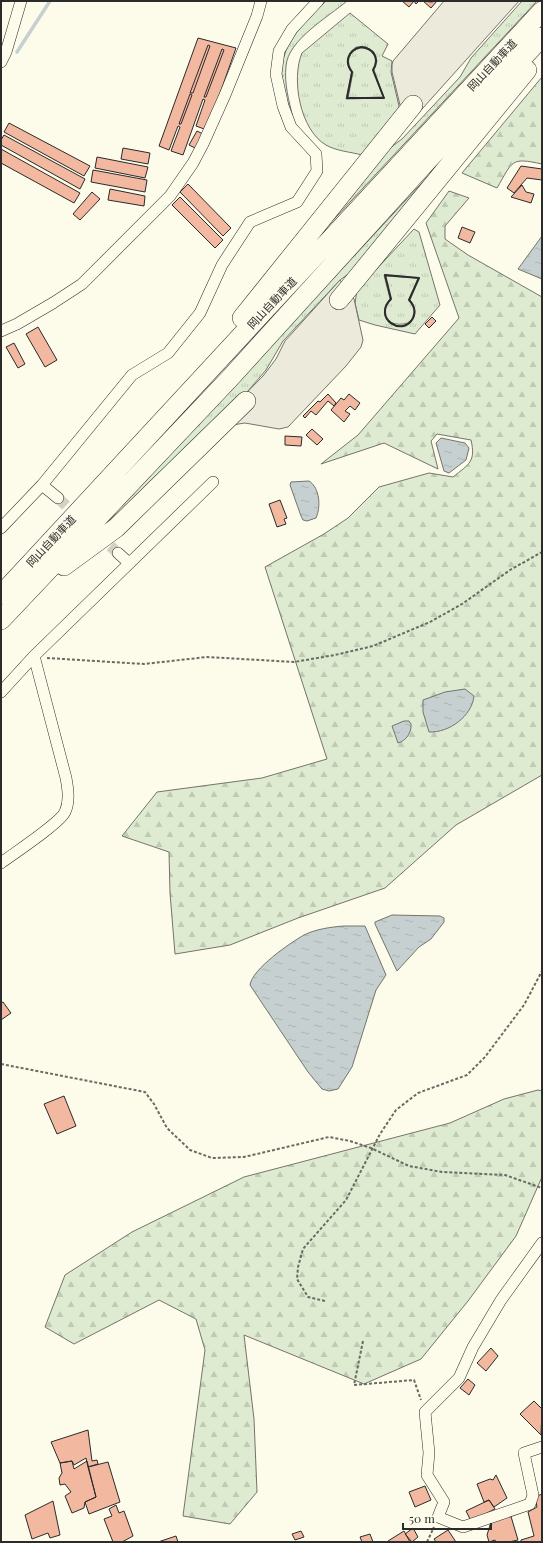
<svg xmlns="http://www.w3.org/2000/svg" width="543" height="1543" viewBox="0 0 543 1543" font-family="'Playfair Display','Noto Sans JP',serif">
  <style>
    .grass { fill: url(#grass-tufts); stroke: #74746e; fill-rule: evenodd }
    .forest { fill: url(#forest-firs); stroke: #74746e }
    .parking { fill: #eceadb; stroke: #74746e }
    .water { fill: url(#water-ripples); stroke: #74746e }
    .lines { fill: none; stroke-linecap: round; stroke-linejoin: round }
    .stream { stroke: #c7d0d0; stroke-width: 3.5 }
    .building { fill: #f2b8a0; stroke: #2b2b2b }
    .street-tunnel { stroke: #d3d1c4; stroke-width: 11; stroke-dasharray: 11 5.5; stroke-linecap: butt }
    .street-casing { stroke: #2b2b2b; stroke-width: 12 }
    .highway-casing { stroke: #2b2b2b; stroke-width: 20 }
    .path { stroke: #6a6964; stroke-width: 2; stroke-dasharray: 3 2; stroke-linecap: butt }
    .street { stroke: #fdfbea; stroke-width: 11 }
    .highway { stroke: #fdfbea; stroke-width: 19 }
    .wall { stroke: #2b2b2b; stroke-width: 2 }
    .labels { text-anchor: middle; stroke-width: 3; stroke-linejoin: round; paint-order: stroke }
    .street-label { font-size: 11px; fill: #2b2b2b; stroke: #fdfbea }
  </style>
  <defs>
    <pattern id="grass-tufts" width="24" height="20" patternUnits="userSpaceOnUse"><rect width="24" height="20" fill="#deebd1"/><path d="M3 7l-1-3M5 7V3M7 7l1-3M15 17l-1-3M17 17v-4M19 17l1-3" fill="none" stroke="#bfcab4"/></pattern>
    <pattern id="forest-firs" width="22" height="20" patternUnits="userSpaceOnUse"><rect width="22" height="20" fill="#deebd1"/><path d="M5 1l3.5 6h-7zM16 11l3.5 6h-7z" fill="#bfcab4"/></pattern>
    <pattern id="water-ripples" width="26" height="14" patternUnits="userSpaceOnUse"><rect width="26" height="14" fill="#c7d0d0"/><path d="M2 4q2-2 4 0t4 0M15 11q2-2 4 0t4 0" fill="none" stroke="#abb3b3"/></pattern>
  </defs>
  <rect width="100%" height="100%" fill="#fdfbea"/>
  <path class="grass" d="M326,1H347C328,17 288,40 286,66C284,84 289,101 293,118L290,113C288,102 284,91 282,80C278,45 304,23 326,1Z
    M522,1H537L324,230L378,157L402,139L460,77L471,58Z
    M350,13L388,44L382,56L392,61L391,72L399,106L398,111L362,155C351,152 336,151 326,145C300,130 291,79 302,53ZM356,47H366L374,52L377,61L374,70L384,98L346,99L352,72C345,63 347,54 356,47Z
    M361,48C374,49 379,59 373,70L383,97L348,98L353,72C345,62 348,51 361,48Z
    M459,143L362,264L340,280L283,341L266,370L247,392L89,541Z
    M414,229L419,232L440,305L415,334L375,325L359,320L355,303L357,290ZM384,275L419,278L410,300C429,323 387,338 385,313C384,308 386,303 390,299Z
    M385,276L418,278L409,300C435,333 363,332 391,299Z"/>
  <path class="forest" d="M542,77V164C510,157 513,161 497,188L462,173Z
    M449,191L469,198L445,226V239L468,255L542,297V775L456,825L385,888L298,918L230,945L175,954L170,893L169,852L122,836L157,792L262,778L327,759L265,567L324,534L348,518L379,487L429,473L453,477C469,464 476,462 471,440L437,434L431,441L438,469L384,443L321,464L358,435L459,318L426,223Z
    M538,1090L542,1091V1177L516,1236L468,1301L421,1359L364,1384L244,1335L254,1419L257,1492L230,1524L183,1516L205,1350L196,1319L159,1300L74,1344L45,1327L65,1275L132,1232L244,1177L450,1123L504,1099Z"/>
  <path class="parking" d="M444,1H519L414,118L400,105L392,72V65L393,61Z
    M340,280L354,299L363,340L361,347L346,366L288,427L279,429L245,423L232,425L220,420L263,376L276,359L285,341Z"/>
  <path class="water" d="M542,236V279L518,269Z
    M441,438L465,443L469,448L466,460L449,473L444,471L436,443Z
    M309,481C320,488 321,507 316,518L307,521L303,520L301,516L290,485L291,482Z
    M465,689L474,696C472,716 449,733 429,732L423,712V700L445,692Z
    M404,721H409L411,724C412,732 406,741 398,743L392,726Z
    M392,915L440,916L444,918V922L431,939L419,947L397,971L375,924V922Z
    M344,926H365L386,975L376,990L352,1067L338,1089L329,1091L322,1089L308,1072L250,985C252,969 290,943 304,935C316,929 331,927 344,926Z"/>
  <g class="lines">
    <path class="stream" d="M17,52L50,1"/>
  </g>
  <path class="building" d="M402,1H419L416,4L414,1L409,7Z
    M423,1L431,2L437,1L431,8Z
    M198,38L236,48L207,130L196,126L205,100L203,99L183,155L171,151L180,127L178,126L169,150L159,146Z
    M208,45L210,46L193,93H190Z
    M222,49L224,50L206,97H204Z
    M190,94L192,95L181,124H179Z
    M9,123L90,166L84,176L4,132Z
    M197,131L205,135L197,149L189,145Z
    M4,135L85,179L80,189L1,145V140Z
    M123,148L150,153L148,164L121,159Z
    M1,149L80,193L74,203L1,163Z
    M97,157L148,167L145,178L95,168Z
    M521,166L542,169V180L527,178L514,193L507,188Z
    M93,170L147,180L145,192L91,182Z
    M188,184L231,228L223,236L180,192Z
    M522,185L526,192L534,194L531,203L511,197Z
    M110,189L145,196L144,206L108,200Z
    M92,192L100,199L80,220L73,214Z
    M180,197L223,240L215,248L172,205Z
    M462,227L475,232L470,243L458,238Z
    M432,317L436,321L429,328L425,324Z
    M38,327L57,360L45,367L26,334Z
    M14,343L25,364L18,368L6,347Z
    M328,394L336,403L334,406L328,401L316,415L311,411L305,418L303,416L318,401L320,402Z
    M349,394L360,403L355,410L350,406L345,411L350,414L344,422L331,410L341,398L344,400Z
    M312,429L323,439L317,445L306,435Z
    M285,436L302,437L301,446L285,445Z
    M280,500L287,518L284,519L286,524L277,527L269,504Z
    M3,1002L11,1013L1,1020V1003Z
    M64,1096L76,1126L57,1134L44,1104Z
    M491,1348L498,1356L486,1371L477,1363Z
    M468,1379L475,1385L469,1395L460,1388Z
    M534,1401L542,1409L541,1435L520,1414Z
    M88,1430L92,1461L97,1460L98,1464L88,1467L86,1458L74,1465L72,1461L60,1463L51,1442Z
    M72,1461L74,1469L87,1461L96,1497L85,1502L84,1508L72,1513L65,1496L71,1492L65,1484L60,1485L59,1478L62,1473L60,1463Z
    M108,1462L120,1502L89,1514L85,1502L96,1497L88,1467Z
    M496,1475L507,1498L494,1507L489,1500L484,1502L477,1484L490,1479L493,1480Z
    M425,1486L431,1500L415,1507L409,1492Z
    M542,1494V1542H521V1540L534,1536L528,1512L537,1507L535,1497Z
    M489,1500L495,1509L471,1521L466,1511Z
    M53,1501L60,1535L50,1538L48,1533L32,1539L25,1515Z
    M116,1505L119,1513L124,1511L133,1536L122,1542H113L104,1519L112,1516L109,1509Z
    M510,1513L518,1540L509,1542H496L495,1540L489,1542L487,1535L491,1522Z
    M413,1528L418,1537L412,1542L405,1534Z
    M448,1530L456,1542H436L434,1539Z
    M301,1531L304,1537L295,1540L292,1534Z
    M404,1531L410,1542H389L388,1541Z
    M370,1534L373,1542H362L360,1537Z
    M176,1536L178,1542H158Z"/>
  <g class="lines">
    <path class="street-tunnel" d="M58,498L79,518
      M98,535L118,553"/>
    <defs>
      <path id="street" d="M1,62L6,52L21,1
        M1,331L17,324L53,303L82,284L170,196L193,163L203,144L225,95L257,16L261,1
        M42,485L58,498
        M1,528L42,485L132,375L168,353L200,313L222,265L250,222L297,202L317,171L316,154L291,127L283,106L276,74L279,51L292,29L318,1
        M118,553L129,563
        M1,692L34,656L213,482
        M1,863C13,854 60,823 65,812C70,801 68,789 66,778L34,656
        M542,1243L501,1300L473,1347L459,1378L425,1412L429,1453L427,1475L444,1502L438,1517L463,1527L530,1504L533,1495L524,1453L542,1447"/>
      <path id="highway" d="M339,300L527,70
        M242,318L413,105
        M64,566L116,528L246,401
        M1,595L542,11
        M1,620L231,377L447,139L542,37"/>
    </defs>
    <use href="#street" class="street-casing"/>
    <use href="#highway" class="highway-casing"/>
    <path class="path" d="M47,658L144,664L207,657L294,662L335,655L373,646L430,622L462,604L510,570L542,552
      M1,1064L145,1092L154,1104L167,1128L190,1150L212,1158L244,1157L329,1137L350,1141L371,1148L409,1166L442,1172L505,1175L542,1188
      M325,1301L308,1297L297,1279L298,1267L303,1249L346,1200L380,1134L396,1110L418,1093L467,1075L485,1057L524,1005L542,971
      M363,1341L354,1385L414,1380L421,1400
      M427,1542L434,1527"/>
    <use href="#street" class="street"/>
    <use href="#highway" class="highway"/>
    <path class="wall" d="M361,47C374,48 380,59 373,70L384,98H347L352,72C344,62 348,50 361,47Z
      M385,275L419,278L409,300C414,305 416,311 413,318C403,338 372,318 391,299Z"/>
  </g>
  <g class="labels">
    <g class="street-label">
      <text transform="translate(492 65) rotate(-47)" y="4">岡山自動車道</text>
      <text transform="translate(272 303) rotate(-47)" y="4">岡山自動車道</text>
      <text transform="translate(51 541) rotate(-47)" y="4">岡山自動車道</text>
    </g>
  </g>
  <rect width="543" height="1543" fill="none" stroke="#2b2b2b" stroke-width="4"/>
  <path d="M403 1523v6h88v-6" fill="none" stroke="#2b2b2b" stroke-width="2"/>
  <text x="409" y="1523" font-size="12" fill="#2b2b2b" stroke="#fdfbea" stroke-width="3" paint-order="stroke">50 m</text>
</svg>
